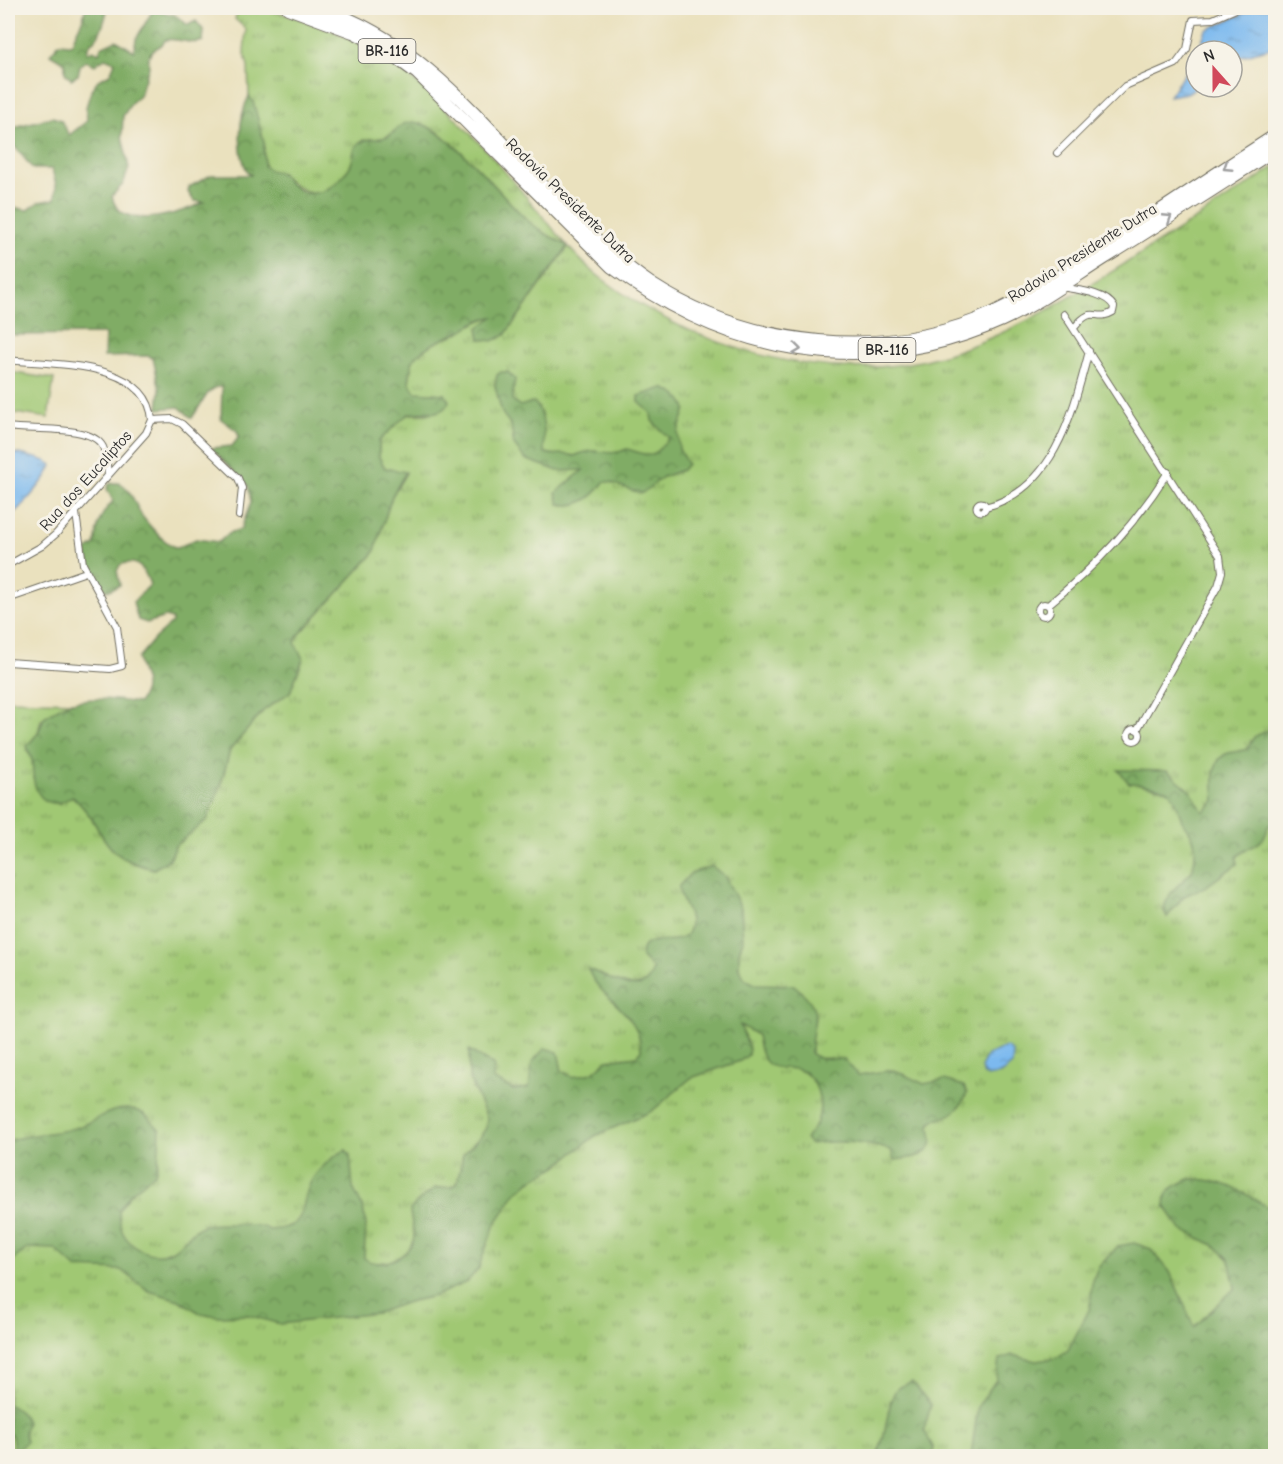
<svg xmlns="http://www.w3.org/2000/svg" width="1283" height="1464" viewBox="0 0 1283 1464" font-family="'Comic Neue',sans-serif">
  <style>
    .grass { fill: url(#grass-tufts); stroke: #667a4f; stroke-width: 1.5 }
    .forest { fill: url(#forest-crowns); stroke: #566c48; stroke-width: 1.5 }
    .park { fill: #a0c873; stroke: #667a4f; stroke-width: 1.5 }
    .water { fill: url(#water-ripples); stroke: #54728d; stroke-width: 1.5 }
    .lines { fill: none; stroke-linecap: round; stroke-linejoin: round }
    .street-casing { stroke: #6e6b5e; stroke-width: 8 }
    .highway-casing { stroke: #6e6b5e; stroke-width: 14 }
    .street { stroke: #fff; stroke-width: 6 }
    .highway { stroke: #fff; stroke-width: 12 }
    .oneway { stroke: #a0a0a0 }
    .labels { text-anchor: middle; stroke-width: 6; stroke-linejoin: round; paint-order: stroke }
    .shield { fill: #f7f3e8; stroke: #686764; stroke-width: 1.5 }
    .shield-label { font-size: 15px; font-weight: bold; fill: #2b2b2b }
    .street-label { font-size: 16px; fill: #2b2b2b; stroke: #f7f3e8 }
  </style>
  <defs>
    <pattern id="grass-tufts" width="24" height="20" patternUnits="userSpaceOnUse" patternTransform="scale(1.5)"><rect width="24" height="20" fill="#a0c873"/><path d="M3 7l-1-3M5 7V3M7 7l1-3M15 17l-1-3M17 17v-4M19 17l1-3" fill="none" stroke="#83a35f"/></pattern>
    <pattern id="forest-crowns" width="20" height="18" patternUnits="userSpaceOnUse" patternTransform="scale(1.5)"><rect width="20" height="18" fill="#80ac65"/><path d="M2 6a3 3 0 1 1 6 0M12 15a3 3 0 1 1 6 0" fill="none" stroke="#698c53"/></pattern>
    <pattern id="water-ripples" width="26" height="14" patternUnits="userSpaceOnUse" patternTransform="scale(1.5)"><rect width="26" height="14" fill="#7cb9ef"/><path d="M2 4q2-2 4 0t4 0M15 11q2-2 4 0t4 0" fill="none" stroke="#6697c2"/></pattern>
  </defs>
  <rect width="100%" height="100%" fill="#f7f3e8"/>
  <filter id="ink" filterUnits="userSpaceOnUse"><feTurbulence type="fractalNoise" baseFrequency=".0167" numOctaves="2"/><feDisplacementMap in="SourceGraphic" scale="12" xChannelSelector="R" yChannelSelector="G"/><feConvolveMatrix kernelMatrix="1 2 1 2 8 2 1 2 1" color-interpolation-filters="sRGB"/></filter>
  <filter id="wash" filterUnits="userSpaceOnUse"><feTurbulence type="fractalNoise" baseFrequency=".008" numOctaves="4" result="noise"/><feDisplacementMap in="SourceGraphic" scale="24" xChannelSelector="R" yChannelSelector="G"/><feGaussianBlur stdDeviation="1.35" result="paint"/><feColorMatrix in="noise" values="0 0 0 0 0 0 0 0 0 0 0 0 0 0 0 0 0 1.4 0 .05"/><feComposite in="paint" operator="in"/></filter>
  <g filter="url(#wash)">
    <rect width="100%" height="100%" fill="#eae1be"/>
    <path class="grass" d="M243,8C283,8 346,34 379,55C400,68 419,84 436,100C474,134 506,173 539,212C558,234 577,260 601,278C694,348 829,390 944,355C1019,332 1088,287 1153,246C1194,220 1236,194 1275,166V1456H8V700L76,702L66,704L41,720L38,733L27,750L32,759L33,773L58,804L72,796C110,830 94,855 154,869L171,858L175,846L193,830L220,788L230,750L263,711L290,692L303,659L295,643L297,637L374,553L392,496L406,473L385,468L379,457V441L405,416L411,414H428L445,394L415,393L409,382L412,361C425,344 442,341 461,331C473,324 480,319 495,316L499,339L505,335L568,247L542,233L527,220L440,133L425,125L404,124C397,128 392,135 385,137C376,141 366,137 358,144C353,150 355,159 351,166C330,201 307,200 281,173L270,172L262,162L264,150L262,134L249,96L248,66L244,52L246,29L235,19L237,13Z"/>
    <path class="forest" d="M85,8H107C107,14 103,26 100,32C97,41 87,42 87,53L93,50L99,53L101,47L116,40L134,51L136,39L153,10L175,15L188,25L196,21L204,31L203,41C189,46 181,37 165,40L163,44L152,51L148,57L149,67L139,96L132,102L123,116L122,136L129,168L123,184L112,196C119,234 183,213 204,202L194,201L188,192L189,187L211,175H252L248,173C237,153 238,117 249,96L253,101L264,142V166C270,172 273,170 280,173C285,175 288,183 293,186C315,203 336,187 349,168C354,161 352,152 356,146C363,135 380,142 390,135C398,129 401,122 413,122C445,124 502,196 526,219C539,231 553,238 568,246L505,335L493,341L480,339L478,328L493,317C478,318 472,326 459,332C441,340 425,345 412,361L409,382L415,392L445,394L449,401C442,420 421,408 407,415C403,418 384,436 379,441V457L385,468L406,472L392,496L374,553L297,637L295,643L303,659L290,692L263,711L230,750L220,788L207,820L175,846L171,858L154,869C94,855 110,830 72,796C51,812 35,799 33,774C32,769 34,765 32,760C31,755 28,752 27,746L38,733L44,717C52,713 56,708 64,705C87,696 114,699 138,703C153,683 140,678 138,658L155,638L172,623V619L165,617L147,623L138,620L133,602L150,585C145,569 137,558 120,565L117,571L120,585L107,591L92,572L86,551L95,545C98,525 98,517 113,501L107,489L109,484C129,477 134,504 142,516C150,527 165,544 177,548L196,539L219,542L229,533L241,529L251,502L248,485L211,448L232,446L239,437L237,431L221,419L222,387H216L208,393L192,418L179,407L158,409L160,390L153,358L148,356L104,357L105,334L8,335V206L27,210L39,202L55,199L56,185L52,169H33L11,142L8,132L14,127L53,117L61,120L69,135L87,121L86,107L92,88L98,80L110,74L115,62L105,58L95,65L86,61L80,66L78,75L71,79L65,73V63L50,54L59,43L70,44L73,42C75,29 85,22 85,8Z
      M501,372H508L515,379L512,400L520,406L534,402C545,413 545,436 544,452C555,458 564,451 574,456C601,444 606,459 627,449C656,457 648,461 669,438L652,421L651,413L639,402V396L663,388C674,393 683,398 686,409L678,432L679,449L687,464L682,470L663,477L641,494L610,482H604C593,498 578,508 559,504L556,493L583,470L558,471L525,459L514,445L511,425L502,413L495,386L497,375Z
      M1271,728V735L1276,736L1275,823L1268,826C1266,846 1248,845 1237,857V864L1205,887L1184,896L1167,917L1164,911C1165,894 1182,882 1192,871C1195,860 1197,844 1191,834C1188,828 1182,824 1181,818C1178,809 1177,800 1170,792C1165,788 1137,783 1129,783L1118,770L1167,771L1191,791L1203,812L1215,801C1214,788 1210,764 1224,755C1230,751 1240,752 1247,749L1254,737Z
      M712,866L725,877L741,908L743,940L739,952V968L745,979L755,984L794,985C828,1013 810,1018 811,1054L819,1058L844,1059L858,1075L894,1070L924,1084L944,1080L964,1086L967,1093C961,1109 951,1118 933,1120L930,1125C930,1132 933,1140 931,1145C927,1158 905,1159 894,1160L891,1150C865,1142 837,1140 809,1144L806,1138C809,1133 814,1128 817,1122C824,1104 818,1076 798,1070C790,1067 777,1070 770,1065C760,1058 759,1046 757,1035L740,1025L749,1048L748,1055L740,1061L691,1078L652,1111L595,1136L557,1166L530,1181L516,1193L495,1224L478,1269L467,1282L435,1296L408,1302L377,1313L280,1324L248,1315L218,1316L200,1313L179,1300L149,1291L121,1270L76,1268L55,1249L28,1248L13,1260L8,1287V1141C34,1132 65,1135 90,1122C104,1115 117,1106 134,1110C146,1112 152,1122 160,1130L158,1161L155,1173L132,1192L119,1210C120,1217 119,1226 123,1233C131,1249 154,1260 171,1251C184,1244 190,1230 204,1225C217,1224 261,1222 269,1230C308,1228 299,1211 309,1186C314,1172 333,1156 346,1150L350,1155L353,1188L363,1208L366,1224L364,1258C380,1271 413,1256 414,1235C414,1227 410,1219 410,1210C416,1201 426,1196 435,1188L451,1187L457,1184L463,1154L480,1137L486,1128L487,1118L469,1078V1050L494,1066L493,1079L513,1090L529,1088L532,1062L545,1048L558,1052L562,1071L572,1077L592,1073L607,1060L636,1056L641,1051C641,1011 600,1001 588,969C607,975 644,1004 653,969L641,957C640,925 690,957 690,922C690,910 678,899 679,886L691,873Z
      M1189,1179C1225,1178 1245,1194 1275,1211V1456H971L978,1406L996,1380L999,1360L1012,1355L1036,1361L1056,1358L1068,1350L1090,1308L1092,1284L1097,1269L1118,1246L1134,1243L1151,1249L1170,1272L1194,1327L1235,1288L1229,1259L1214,1245L1181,1230L1165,1206L1166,1195L1175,1186Z
      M912,1382L931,1405L924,1430L934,1449L931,1456H876C887,1441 887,1396 898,1388C902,1385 908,1384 912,1382Z
      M8,1404L20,1412L27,1422L24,1433L26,1442L18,1449L14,1448L12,1436L8,1432Z"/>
    <path class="park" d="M8,372L54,379L48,418L8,412Z"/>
    <path class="water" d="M1256,8H1275V45L1273,47L1232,59V51H1198L1206,30Z
      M1196,56L1197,87L1187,93L1169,96Z
      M12,453C22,454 46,459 52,465C49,477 19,511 8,517V454Z
      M1006,1047L1013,1052L1012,1065C1004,1072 995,1079 984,1075L981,1068L987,1055Z"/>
  </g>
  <g filter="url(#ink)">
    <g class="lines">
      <defs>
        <path id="street" d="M1057,153L1125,86L1176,64L1187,49L1193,20L1213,19L1238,8
          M1061,287C1076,290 1106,292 1114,307L1113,312C1095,323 1094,303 1074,328
          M1064,314L1220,556L1222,572L1218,586L1137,730
          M8,360C51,365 148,360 152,420L146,433L56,534L42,546L8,565
          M152,420L172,419L182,424L238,478L242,488L239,516
          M8,427C31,431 92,424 103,447C107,456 107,466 108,475
          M976.5 507a4.5 4.5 0 1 1 9 0a4.5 4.5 0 1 1-9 0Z
          M985,507C1055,490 1073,411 1089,351
          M8,599L86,572
          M1038 610a6 6 0 1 1 12 0a6 6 0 1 1-12 0Z
          M1048,605C1096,566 1135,525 1168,472
          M8,662L110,669L122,666L117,627L83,564L76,513
          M1128 735a6 6 0 1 1 12 0a6 6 0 1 1-12 0Z"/>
        <path id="highway" d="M288,8L353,32L377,44L417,73L612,267C728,354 866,381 1002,320C1038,304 1070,280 1103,259C1161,223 1218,186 1276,149
          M320,8C424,42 484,126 558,202C587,231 617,261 651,284C750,348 885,362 993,313C1039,291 1081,262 1124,235C1174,201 1225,168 1276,135"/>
      </defs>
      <use href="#street" class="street-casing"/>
      <use href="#highway" class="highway-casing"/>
      <use href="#street" class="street"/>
      <use href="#highway" class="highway"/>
    </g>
    <defs><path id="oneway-chevron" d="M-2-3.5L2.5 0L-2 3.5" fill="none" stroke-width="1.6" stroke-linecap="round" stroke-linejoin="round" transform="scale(1.5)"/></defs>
    <g class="oneway">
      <use href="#oneway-chevron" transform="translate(1227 167) rotate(147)"/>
      <use href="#oneway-chevron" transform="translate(1168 218) rotate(-33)"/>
      <use href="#oneway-chevron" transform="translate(797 349) rotate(7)"/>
    </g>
  </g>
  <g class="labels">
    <g class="shield">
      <rect x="358.5" y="39" width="57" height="24" rx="4.5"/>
      <rect x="858.5" y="338" width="57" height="24" rx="4.5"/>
    </g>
    <g class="shield-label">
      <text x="387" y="56">BR-116</text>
      <text x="887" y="355">BR-116</text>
    </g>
    <g class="street-label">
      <text transform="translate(571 200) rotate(44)" y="6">Rodovia Presidente Dutra</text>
      <text transform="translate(1082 252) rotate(-32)" y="6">Rodovia Presidente Dutra</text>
      <text transform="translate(85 480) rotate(-48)" y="6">Rua dos Eucaliptos</text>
    </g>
  </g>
  <rect width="1283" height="1464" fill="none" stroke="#f7f3e8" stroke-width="30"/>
  <g transform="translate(1214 69) rotate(339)"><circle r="28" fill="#f7f3e8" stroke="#a5a39c" stroke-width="1.5"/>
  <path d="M0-4.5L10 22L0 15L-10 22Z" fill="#d1495b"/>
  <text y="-9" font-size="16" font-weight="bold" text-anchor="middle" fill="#2b2b2b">N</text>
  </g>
</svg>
